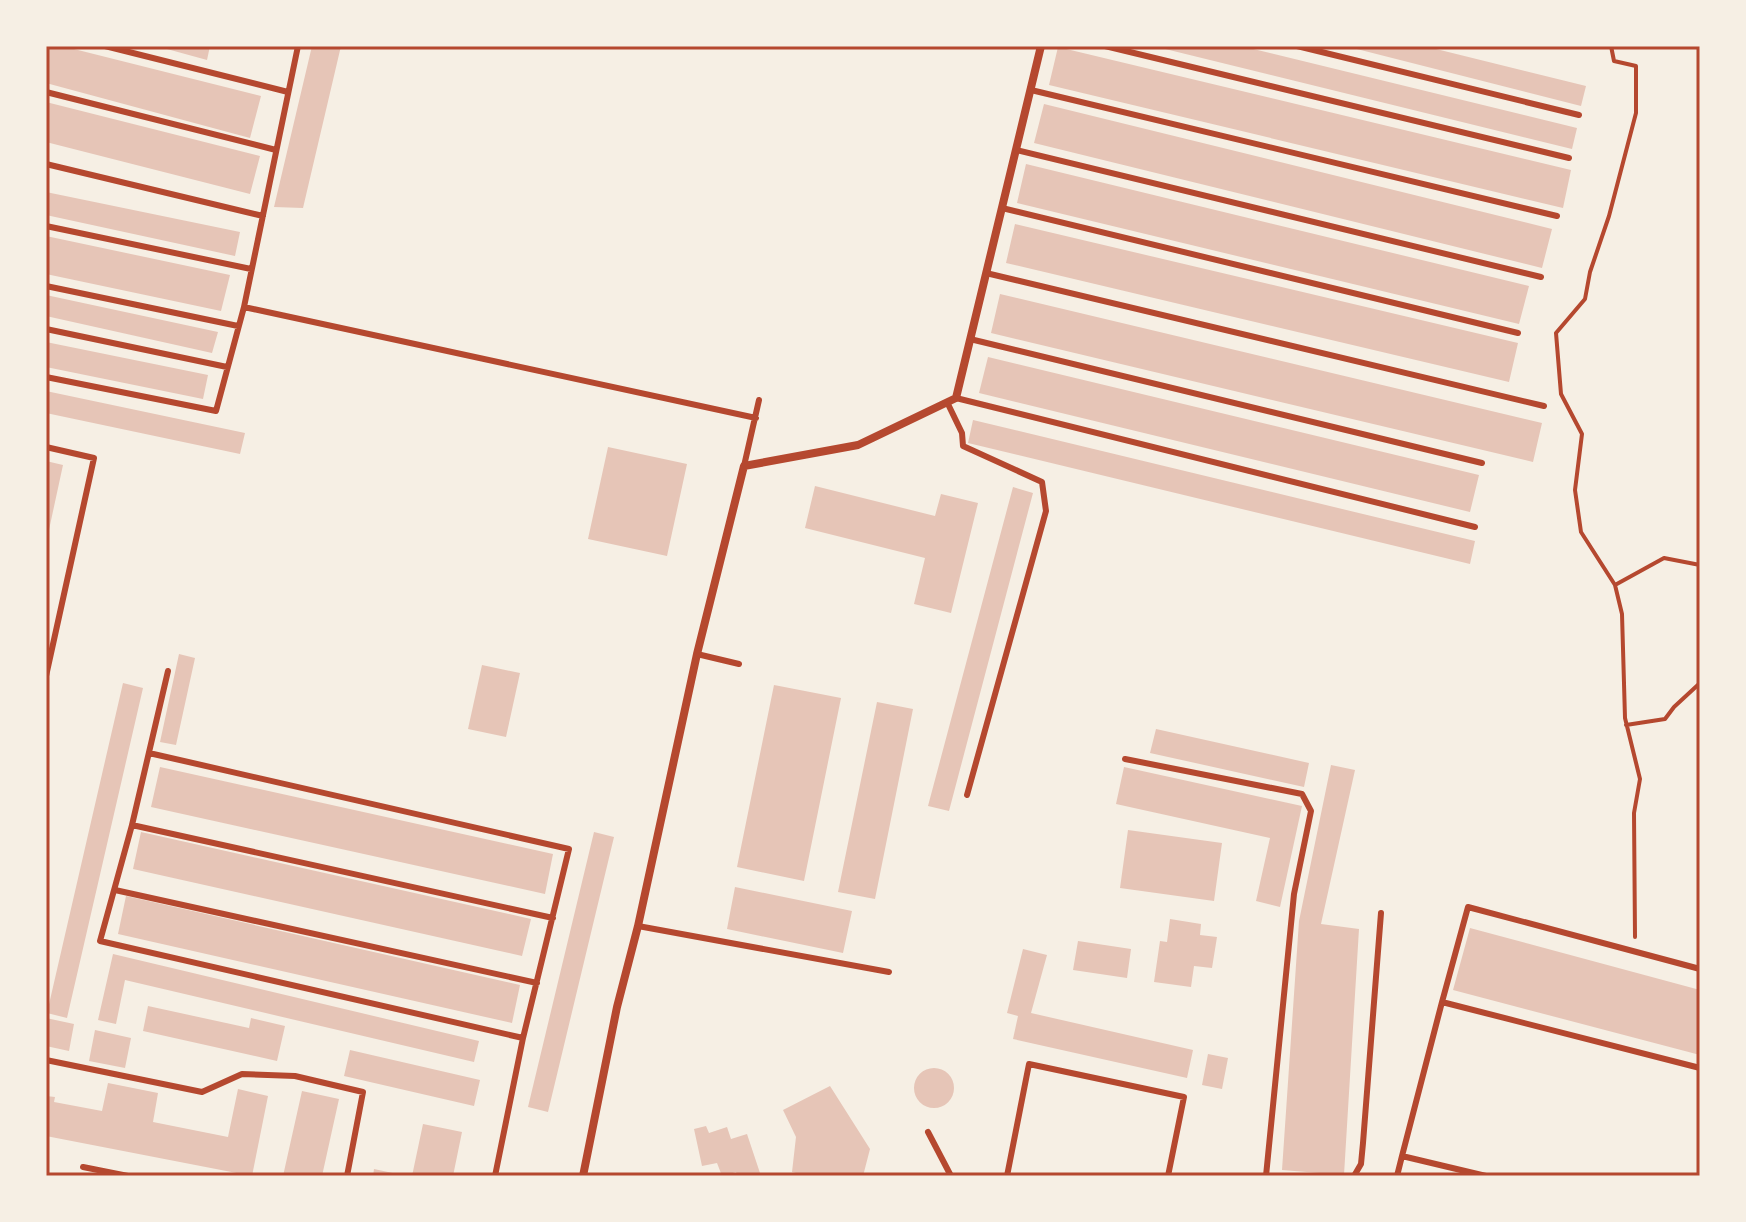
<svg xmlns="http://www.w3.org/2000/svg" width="1746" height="1222" viewBox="0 0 1746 1222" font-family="'Noto Sans',sans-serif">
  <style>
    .building { fill: #e6c5b7 }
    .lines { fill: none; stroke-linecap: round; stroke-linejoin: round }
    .path { stroke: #b5482f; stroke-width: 4 }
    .service { stroke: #b5482f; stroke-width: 6 }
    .minor { stroke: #b5482f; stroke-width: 8 }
    .neatline { fill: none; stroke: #b5482f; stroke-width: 3 }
  </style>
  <rect width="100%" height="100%" fill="#f6efe4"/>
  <path class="building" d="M46,46H62L261,96L250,138L46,83Z
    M156,46H210L207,60Z
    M312,46H341L303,208L274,207Z
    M1153,46H1241L1577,128L1572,149Z
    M1345,46H1424L1586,86L1581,106Z
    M1058,47L1571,170L1563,208L1049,85Z
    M46,102L260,156L250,194L46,142Z
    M1044,104L1552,229L1542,268L1034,143Z
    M1026,164L1529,286L1519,324L1017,203Z
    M46,192L240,232L235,256L46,215Z
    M1015,224L1518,343L1509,382L1006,263Z
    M46,236L230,275L221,311L46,274Z
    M1000,294L1542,423L1533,462L991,333Z
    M46,295L218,332L212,353L46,316Z
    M46,342L208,375L203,399L46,367Z
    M988,357L1479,475L1470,512L979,393Z
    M46,391L245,433L240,454L46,413Z
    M973,420L1475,541L1470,564L968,443Z
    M608,447L687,464L667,556L588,539Z
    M46,461L63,465L47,539H46Z
    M815,486L935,516L941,494L978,503L951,613L914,604L925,558L805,528Z
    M1013,487L1033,493L949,811L928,806Z
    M179,654L195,658L176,745L160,742Z
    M482,665L520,673L506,737L468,729Z
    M123,683L143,688L67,1018L47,1013Z
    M774,685L841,698L804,881L737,867Z
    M877,702L913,709L875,899L838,892Z
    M1156,729L1309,763L1304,787L1150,753Z
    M1331,765L1355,770L1321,924L1359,929L1344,1175L1282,1170L1299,921Z
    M160,767L553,854L545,894L151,807Z
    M1124,767L1302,806L1280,907L1256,901L1270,838L1116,804Z
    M1128,830L1222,843L1214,901L1120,888Z
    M141,832L531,919L522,956L133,869Z
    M594,832L614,837L548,1112L528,1107Z
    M735,887L852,911L843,953L727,929Z
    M126,896L520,985L512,1023L118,934Z
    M1170,919L1201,924L1200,935L1217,937L1212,968L1194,966L1191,987L1154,982L1160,941L1167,942Z
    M1470,928L1700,990V1055L1453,990Z
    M1078,941L1131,949L1127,978L1073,970Z
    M1023,949L1047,955L1031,1013L1193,1050L1187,1078L1013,1039L1018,1016L1007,1013Z
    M113,954L479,1041L474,1062L125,980L116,1024L98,1020Z
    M148,1006L249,1028L251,1018L285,1026L277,1061L143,1031Z
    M46,1018L74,1024L69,1051L46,1046Z
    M95,1030L131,1038L125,1068L89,1061Z
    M350,1050L480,1080L474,1106L344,1076Z
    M1208,1054L1228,1058L1222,1089L1202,1085Z
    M914 1088a20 20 0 1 1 40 0a20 20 0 1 1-40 0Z
    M108,1083L158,1093L153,1122L228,1137L238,1089L268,1096L252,1176L46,1136V1096L55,1097L54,1102L102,1111Z
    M830,1086L870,1149L863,1176H808L792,1172L796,1137L783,1110Z
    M302,1091L339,1099L322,1176H283Z
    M423,1124L462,1132L453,1176H412Z
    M706,1126L709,1133L727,1127L731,1139L747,1134L760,1173L738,1176L736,1172L722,1176L717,1163L702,1166L694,1129Z
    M374,1169L402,1175V1176H373Z"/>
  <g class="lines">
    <path class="path" d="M1611,46L1614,61L1636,66V113L1609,216L1590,272L1585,299L1556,333L1561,394L1582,434L1575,490L1581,532L1615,585L1622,614L1625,718L1640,779L1634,813L1635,937
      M1615,585L1664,558L1700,565
      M1626,725L1665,719L1674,707L1700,683"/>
    <path class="service" d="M105,46L288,92
      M1105,46L1569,158
      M1297,46L1579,115
      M1031,90L1557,216
      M46,92L276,150
      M1016,150L1541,277
      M46,164L263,216
      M1002,208L1518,333
      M46,226L251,269
      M986,273L1544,406
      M46,286L238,326
      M244,307L756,418
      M46,329L227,367
      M970,339L1482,463
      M46,377L216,411L244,307L298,46
      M956,398L1475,527
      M947,402L962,433L963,446L1042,482L1046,511L967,795
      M46,447L94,458L46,676
      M744,466L759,400
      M697,654L739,664
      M168,671L132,825L100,941L523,1038
      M149,753L569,849L523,1038L495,1176
      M1125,759L1302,794L1311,811L1294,894L1266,1176
      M132,825L553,918
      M115,890L537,983
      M638,926L889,972
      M1700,969L1468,907L1442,1002L1700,1068
      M46,1060L202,1092L242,1074L295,1076L363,1092L347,1176
      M928,1132L951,1176
      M1402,1156L1442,1002
      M83,1167L128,1176
      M1007,1176L1029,1064L1184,1097L1168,1176
      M1354,1176L1361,1164L1363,1143L1381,913
      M1397,1176L1402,1156L1486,1176"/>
    <path class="minor" d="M583,1176L617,1007L638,926L697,654L744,466L858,445L956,398L1041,46"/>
  </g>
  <rect width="1746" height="1222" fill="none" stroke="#f6efe4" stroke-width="96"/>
  <rect x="48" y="48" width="1650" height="1126" class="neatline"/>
</svg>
